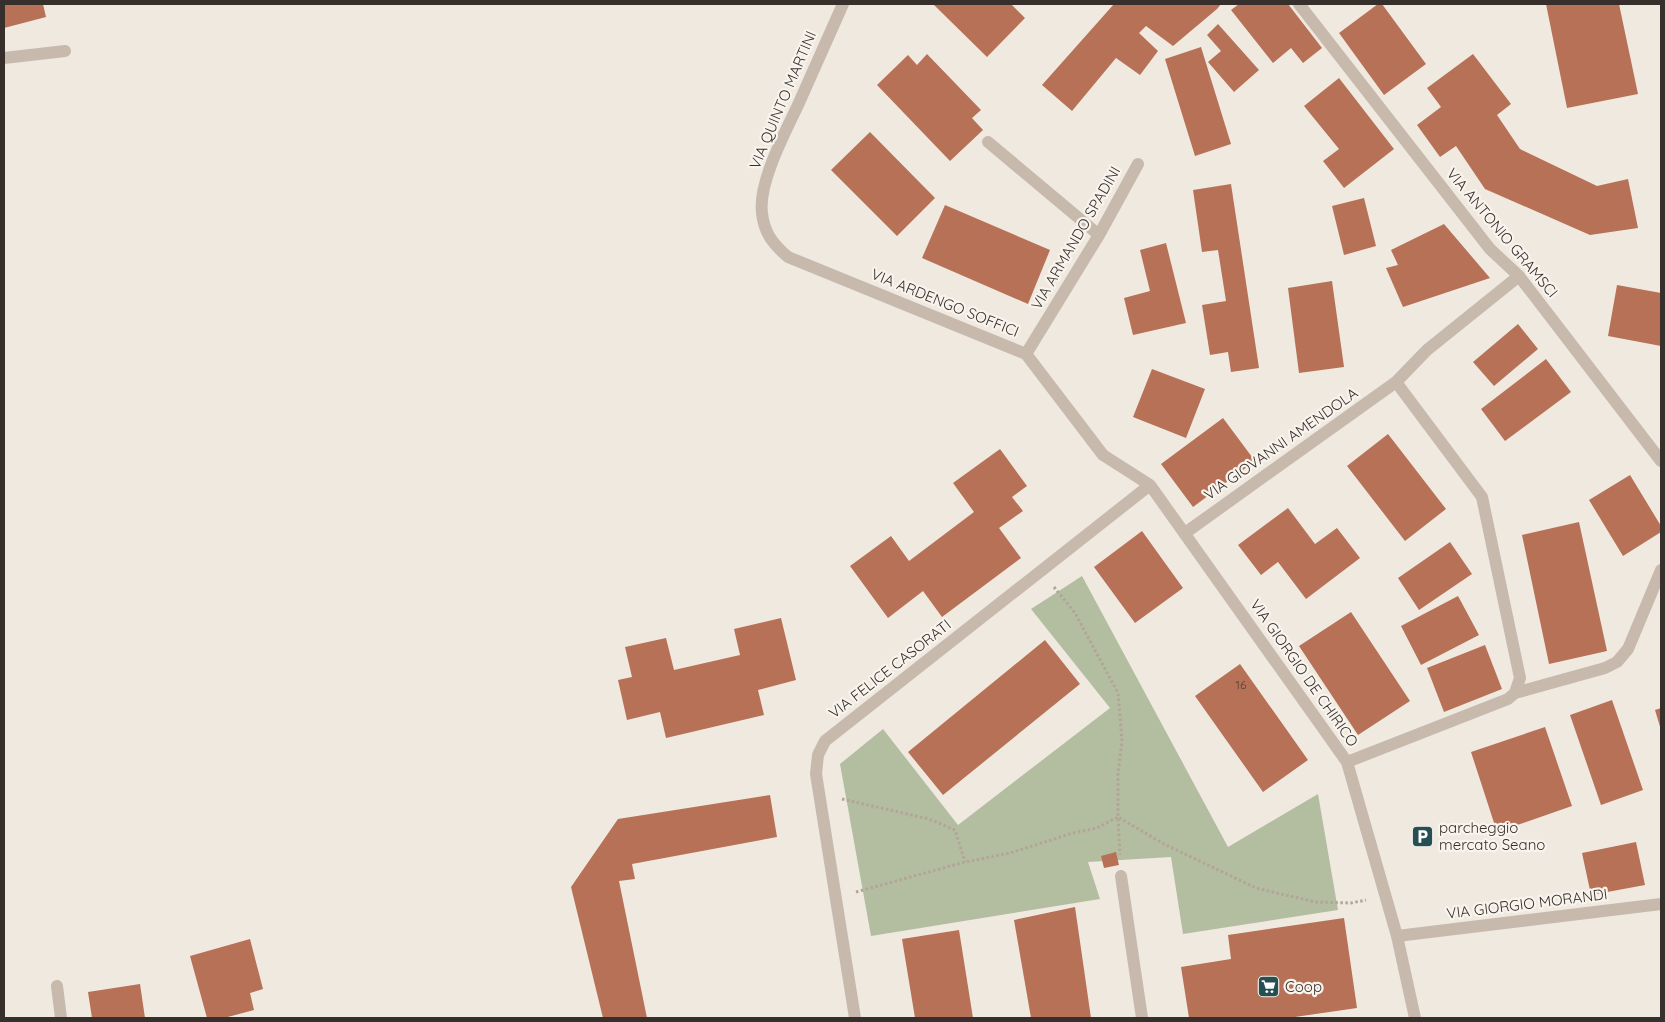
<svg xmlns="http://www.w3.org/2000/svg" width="1665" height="1022" viewBox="0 0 1665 1022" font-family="Quicksand,sans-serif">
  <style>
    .green { fill: #b3bea1 }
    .building { fill: #b77156 }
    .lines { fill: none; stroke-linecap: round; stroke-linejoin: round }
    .path { stroke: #b3a497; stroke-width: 3; stroke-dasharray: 2.5 2.5; stroke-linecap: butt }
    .minor { stroke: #c7baad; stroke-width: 12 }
    .labels { text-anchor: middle; stroke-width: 4.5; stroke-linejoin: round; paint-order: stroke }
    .number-label { font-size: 12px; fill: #564036 }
    .street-label { font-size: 15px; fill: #362f2b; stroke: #f8f3ec }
    .poi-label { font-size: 15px; fill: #362f2b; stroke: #f8f3ec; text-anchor: start }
  </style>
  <rect width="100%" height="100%" fill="#f0e9e0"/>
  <path class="green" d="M1082,576L1228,847L1318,794L1338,910L1183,934L1171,857L1088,862L1100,899L871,936L840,764L883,729L958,825L1110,708L1031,609Z"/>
  <path class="building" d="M4,4H43L46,17L4,28Z
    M933,4H1011L1025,18L987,57Z
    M1114,4H1221L1217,9L1173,46L1146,26L1139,33L1158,51L1140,75L1116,58L1072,111L1042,85Z
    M1239,4H1288L1322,48L1303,63L1291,48L1273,63L1231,10Z
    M1378,4H1382L1426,64L1384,95L1339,33Z
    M1546,4H1619L1638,94L1567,108Z
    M1218,24L1259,70L1234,92L1208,62L1221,51L1207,35Z
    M1201,47L1231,144L1195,156L1165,59Z
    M927,54L981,110L972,118L983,130L950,161L877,85L908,55L917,65Z
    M1473,54L1511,104L1497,115L1520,149L1597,186L1628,179L1638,228L1590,235L1485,189L1456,146L1440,157L1417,125L1441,107L1427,88Z
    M1339,78L1394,149L1344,188L1323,161L1339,149L1304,106Z
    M870,132L935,198L897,236L831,170Z
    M1231,184L1259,368L1231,372L1228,352L1210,355L1202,305L1226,301L1218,250L1202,252L1193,190Z
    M1364,198L1376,246L1344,255L1332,206Z
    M945,205L1050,250L1028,304L922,258Z
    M1444,224L1490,278L1403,307L1386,268L1398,265L1391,250Z
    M1166,243L1186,323L1133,335L1124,298L1150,291L1140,250Z
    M1332,281L1344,367L1299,373L1288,288Z
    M1617,285L1661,293V346L1608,336Z
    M1518,324L1538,349L1494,386L1473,362Z
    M1546,359L1571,392L1505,441L1481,409Z
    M1152,369L1205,389L1186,438L1133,417Z
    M1223,418L1255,461L1193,507L1161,464Z
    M1388,434L1446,509L1405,541L1347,466Z
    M1000,449L1027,486L1012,497L1023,511L999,528L1021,558L942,617L923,591L888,618L850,566L891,536L909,561L974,512L953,483Z
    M1630,475L1661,526V532L1623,556L1589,500Z
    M1288,508L1315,544L1337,528L1360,558L1306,599L1278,562L1261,575L1238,545Z
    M1579,522L1607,651L1549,664L1522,535Z
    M1142,531L1183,588L1135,623L1094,567Z
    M1450,542L1472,574L1419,610L1398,578Z
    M1458,596L1479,635L1421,665L1401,626Z
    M1351,612L1410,701L1358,735L1299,646Z
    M781,618L796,680L758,690L764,715L666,738L660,712L627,720L618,680L632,677L625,647L666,638L674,670L740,655L734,629Z
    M1045,640L1080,684L943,795L908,752Z
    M1485,645L1502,689L1444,712L1427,668Z
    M1240,664L1308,760L1263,792L1195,696Z
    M1612,700L1643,790L1601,805L1570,715Z
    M1661,708V730L1655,710Z
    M1545,727L1572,806L1497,832L1471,752Z
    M770,795L777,837L632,864L635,879L619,881L647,1018H603L571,887L618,819Z
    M1636,842L1645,885L1591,895L1582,853Z
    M1116,852L1119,865L1104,868L1101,856Z
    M1075,907L1091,1018H1031L1014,920Z
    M1344,918L1357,1008L1288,1018H1189L1181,967L1231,959L1228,935Z
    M959,930L973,1018H915L902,939Z
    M250,939L263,989L250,993L254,1010L224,1018H207L190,956Z
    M140,984L145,1018H92L88,992Z"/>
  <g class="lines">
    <path class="path" d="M1054,587L1075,613L1118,693L1122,741L1118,773V817L1164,844L1256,888L1315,902L1351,903L1366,900
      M842,799L929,819L955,830L965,862
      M856,892L965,862L1010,853L1073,833L1097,828L1118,817L1120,855"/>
    <path class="minor" d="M843,4C828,37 813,71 798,105C785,133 758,183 762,213C764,233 773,244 788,257L1026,354L1103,455L1150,485
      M1299,4L1490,249L1519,276L1661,461
      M4,58L65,51
      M988,142L1099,235
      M1026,354L1099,235L1138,164
      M1185,533L1396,382L1427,350L1519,276
      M1515,693L1605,668L1617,662L1628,649L1661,570
      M1347,762L1508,699L1515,693L1520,678L1482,497L1396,382
      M1121,876L1142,1018
      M1397,936L1661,904
      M57,986L61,1018
      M855,1018L816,774L818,755L825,741L1150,485L1347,762L1397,936L1415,1018"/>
  </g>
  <defs>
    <symbol id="parking-square" viewBox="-11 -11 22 22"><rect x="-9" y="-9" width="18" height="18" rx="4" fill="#254f53" stroke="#f8f3ec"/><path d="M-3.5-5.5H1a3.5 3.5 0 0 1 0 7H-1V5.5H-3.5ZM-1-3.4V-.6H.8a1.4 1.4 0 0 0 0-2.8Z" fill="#fff"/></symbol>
    <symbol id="supermarket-square" viewBox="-11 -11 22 22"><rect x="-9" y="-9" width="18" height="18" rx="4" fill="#254f53" stroke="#f8f3ec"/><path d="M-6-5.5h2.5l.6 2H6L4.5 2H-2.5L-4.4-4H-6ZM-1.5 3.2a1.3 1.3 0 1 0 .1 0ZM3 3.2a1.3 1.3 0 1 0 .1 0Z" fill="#fff"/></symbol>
  </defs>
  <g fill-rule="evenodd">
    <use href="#parking-square" x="1410" y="824" width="25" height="25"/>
    <use href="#supermarket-square" x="1256" y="974" width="25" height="25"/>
  </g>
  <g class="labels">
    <g class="number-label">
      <text x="1241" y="689">16</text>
    </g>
    <g class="street-label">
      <text transform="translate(783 100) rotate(-67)" y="5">VIA QUINTO MARTINI</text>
      <text transform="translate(1502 233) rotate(50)" y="5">VIA ANTONIO GRAMSCI</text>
      <text transform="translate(1076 238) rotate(-60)" y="5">VIA ARMANDO SPADINI</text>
      <text transform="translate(945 303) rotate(22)" y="5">VIA ARDENGO SOFFICI</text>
      <text transform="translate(1281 444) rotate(-35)" y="5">VIA GIOVANNI AMENDOLA</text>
      <text transform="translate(890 669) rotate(-38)" y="5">VIA FELICE CASORATI</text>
      <text transform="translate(1304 673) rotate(55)" y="5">VIA GIORGIO DE CHIRICO</text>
      <text transform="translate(1527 904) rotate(-7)" y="5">VIA GIORGIO MORANDI</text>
    </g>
    <g class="poi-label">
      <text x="1439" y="833">parcheggio<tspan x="1439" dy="17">mercato Seano</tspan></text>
      <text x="1285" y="992">Coop</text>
    </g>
  </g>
  <rect width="1665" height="1022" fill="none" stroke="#362f2b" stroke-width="10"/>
</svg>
